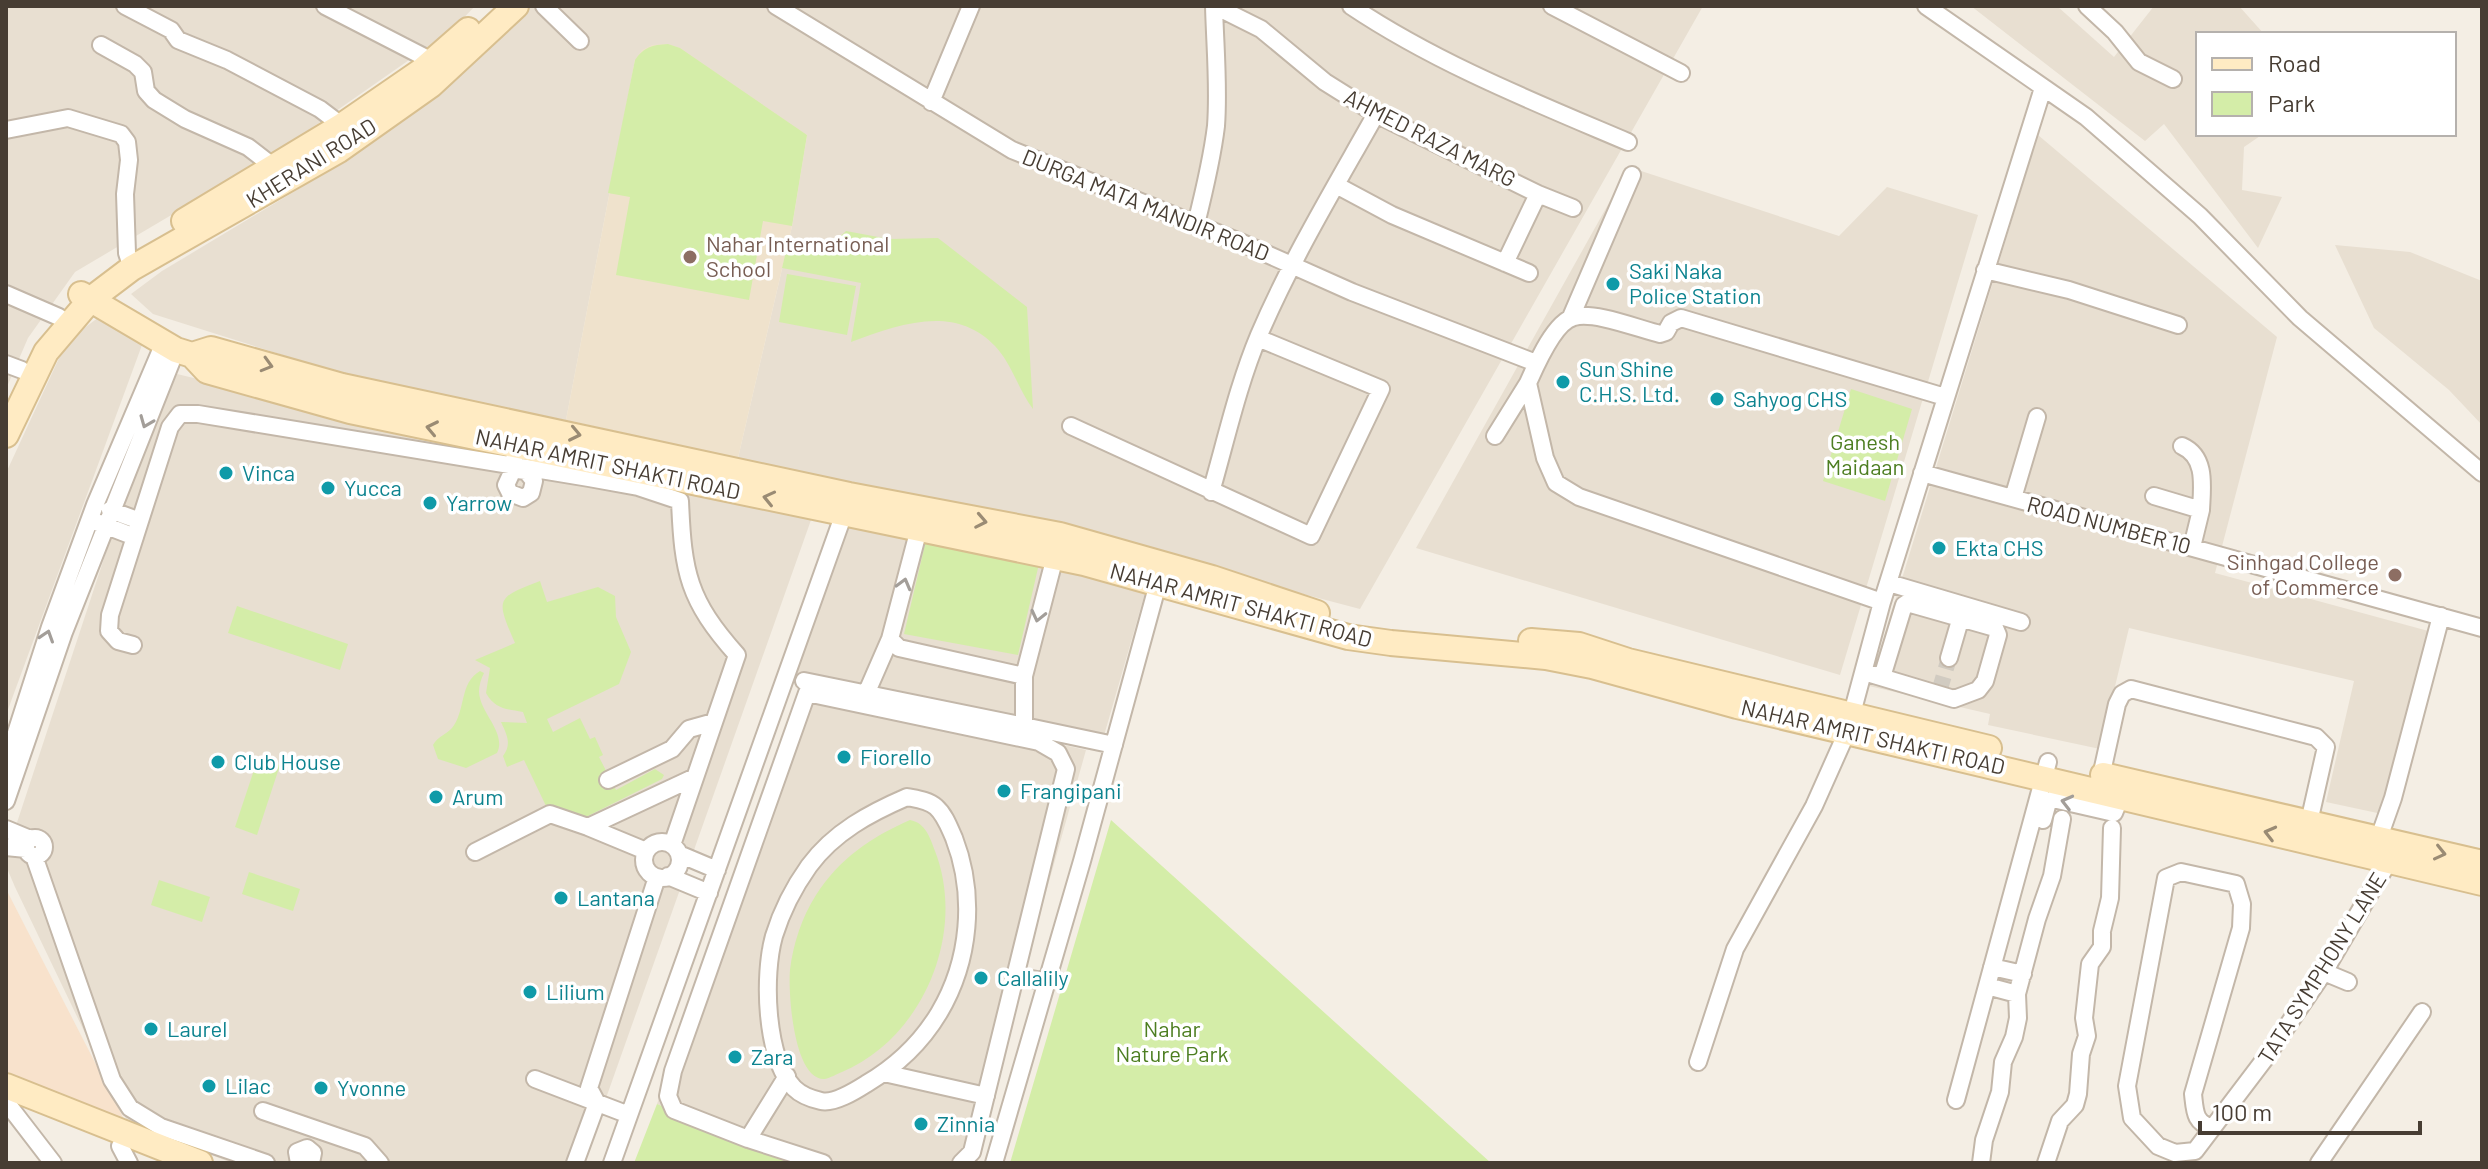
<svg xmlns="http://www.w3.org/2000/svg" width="2488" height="1169" viewBox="0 0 2488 1169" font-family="Barlow,sans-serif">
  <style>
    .residential { fill: #e8dfd1 }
    .commercial { fill: #f8e2cc }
    .education { fill: #efe2cc }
    .green { fill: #d4eda8 }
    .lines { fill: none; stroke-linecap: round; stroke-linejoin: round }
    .street-tunnel { stroke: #d1cbc1; stroke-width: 16; stroke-dasharray: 16 8; stroke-linecap: butt }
    .street-casing { stroke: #c3b7a9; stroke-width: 20 }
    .secondary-casing { stroke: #d8bf8f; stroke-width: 28 }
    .street { stroke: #fff; stroke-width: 16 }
    .secondary { stroke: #ffebc3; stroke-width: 24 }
    .oneway { stroke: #9a8b74 }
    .oneway2 { stroke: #a39e99 }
    .education-dot { fill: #8d6e63; stroke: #fff; stroke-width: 3 }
    .culture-dot { fill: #0f9aa8; stroke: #fff; stroke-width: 3 }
    .labels { text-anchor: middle; stroke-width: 7; stroke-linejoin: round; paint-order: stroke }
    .street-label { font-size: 22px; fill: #473d33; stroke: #fff }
    .education-label { font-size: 22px; fill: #785e54; stroke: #fff; text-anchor: start }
    .culture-label { font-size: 22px; fill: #0d838f; stroke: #fff; text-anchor: start }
    .park-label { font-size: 22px; fill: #4d7e21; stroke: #fff }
  </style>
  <rect width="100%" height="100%" fill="#f4eee4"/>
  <path class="residential" d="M6,6H475L452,30L273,155L75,272L28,338L6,389Z
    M530,6H1703L1360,609L1156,555L1101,746L788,682L853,484L738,458L792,226L807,135L635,60L566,420L368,382L153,314L131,294L162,271L297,190L406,118Z
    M1971,6H2057L2114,57L2154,6H2239L2264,34H2198V134H2263L2244,147L2242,190L2282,197L2258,248L2164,124L2145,141Z
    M2038,135L2277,337L2215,573L2432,632L2382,814L2326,802L2354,681L2129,628L2100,749L1988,725L1990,714L1869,686Z
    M1629,167L1839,236L1887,187L1978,215L1840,675L1416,548Z
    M2335,245L2410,252L2482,281V425L2449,390L2374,328Z
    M99,317L142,345L6,715V473L67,341Z
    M177,374L514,455L685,485L811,520L583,1163H232L128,1123L15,887L6,866V856L119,513Z
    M805,688L1086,750L970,1163H808L657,1104Z"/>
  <path class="commercial" d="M6,889L124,1119L123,1123L6,1071Z"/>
  <path class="education" d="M668,44L680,48L807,135L792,226L738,458L566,420L635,60L642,50L652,45Z"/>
  <path class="green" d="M668,44L680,48L807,135L792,226L763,221L749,300L616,275L630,197L608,193L635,60C644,47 652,45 668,44Z
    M846,231L889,239L938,238L1027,307L1033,409C1018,389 1012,364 995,346C954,303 898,325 851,342L861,283L782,268L787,247C817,251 824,252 846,231Z
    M787,274L856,286L847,335L779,322Z
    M1851,389L1912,409L1885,501L1823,481Z
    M927,536L1041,555L1018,655L904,634Z
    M540,581L547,602L598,587L615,596L616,617L631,652L619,684L547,719L553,732L580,718L590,739L595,737L603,755L599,757L616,790L655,769L664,775L662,779L584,818L546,806L524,760L507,767L503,756C512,744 507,735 501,722L527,723L523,712C506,709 495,709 486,693L490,668L475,660L515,643C496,599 495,598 540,581Z
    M237,606L348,644L340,670L228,633Z
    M480,671L484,673C481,679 479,685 479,692C480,713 507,733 497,753L466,768L438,759L433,745C438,736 446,735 452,728C466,711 459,683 480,671Z
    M258,758L280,765L257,835L235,827Z
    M910,820C926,823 930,838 935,851C967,933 923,1038 842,1072C837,1074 830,1078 825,1079C793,1081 788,990 790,970C793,944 802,917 816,895C839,859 871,837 910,820Z
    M1111,820L1491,1163H1010Z
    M249,872L300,889L293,911L242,894Z
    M159,880L210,897L202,922L151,905Z
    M657,1104L806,1163H634Z"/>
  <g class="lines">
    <path class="street-tunnel" d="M1939,692L1949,658"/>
    <defs>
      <path id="street" d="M125,6L171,30L178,40L227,60L320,109L349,131
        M325,6L432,61
        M544,6L580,41
        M776,6L1012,150L1240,242L1352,292L1536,363
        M1215,6L1261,29L1325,82L1376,114L1538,194L1573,208
        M1351,6C1436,63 1534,102 1628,142
        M1552,6L1681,73
        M1926,6L2086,117L2200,216L2300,318L2482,473
        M2087,6L2115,32L2139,62L2173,79
        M101,45L135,64L143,72L146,91L154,100L185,119L248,147L279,171
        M931,102L971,6
        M6,130L68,118L121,134L127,142L129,160L125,194L127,253L132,268
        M1336,185L1392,215L1529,273
        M1196,224C1204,192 1212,159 1216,126C1219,86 1215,46 1214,6
        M1505,263L1538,194
        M1985,270L2069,290L2178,325
        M6,294L59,317
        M1571,317L1632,175
        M6,364L22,370
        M1071,426L1311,536L1381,389L1258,338
        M1495,436L1528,383
        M2182,446C2207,457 2202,487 2201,510
        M514,459L512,472L506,485L510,493L523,498L531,493L534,481L526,471L517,470
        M1922,473L2482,628
        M1211,492C1226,440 1238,385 1259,335C1292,258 1335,187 1376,114
        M2154,496L2201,510L2192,547
        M2013,498L2037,417
        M110,510L140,521
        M96,522L135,537
        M1057,549L1024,676V726L1114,745
        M1889,583L2021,622
        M1882,602L1579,497L1556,483L1545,458L1528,383C1536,365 1554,322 1574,317C1594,311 1639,329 1660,334L1666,332L1671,323L1681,318L1945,397
        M890,639L899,648L1024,676
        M133,645L118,641L109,631L110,615L170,427L180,414H198L589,478L638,487L680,501C683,573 688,600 737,655L672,845
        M1949,658L1963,610
        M1864,672L1954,699L1978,690L1985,681L1998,635L1995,628L1907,603L1904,605L1882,677
        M804,681L1024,726
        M866,694L890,639L921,521
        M6,764L50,627L95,505L164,343
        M608,780L672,749L689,729L714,722
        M2100,781L2117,704L2122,694L2131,689L2316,737L2326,747L2307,831
        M907,797C917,799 928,800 936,807C945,815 949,827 954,838C976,895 970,961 939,1013C921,1043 895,1067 866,1084C855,1091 834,1104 821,1101C812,1099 801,1095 794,1088C765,1057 763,975 774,936C782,910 794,887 809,866C834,832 870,813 907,797Z
        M6,801L64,632L176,350
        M2043,820L2048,802L2053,799L2114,813L2121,796
        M588,827L695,777
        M6,829L30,839
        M26 847a9 9 0 1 1 18 0a9 9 0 1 1-18 0Z
        M644 860a18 18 0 1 1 36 0a18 18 0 1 1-36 0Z
        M6,847L26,849
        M2375,849L2393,798L2441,616
        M475,852L550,814L588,827L646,851
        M679,854L717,870
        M34,856L112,1080L130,1108L161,1127L266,1163
        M668,876L709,893
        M1992,967L2023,974
        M2324,972L2348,982
        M1015,976L1048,982
        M1987,986L2017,994
        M1698,1062L1735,949L1814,806L1847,732L1882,602L2043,88
        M884,1073L986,1096
        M535,1079L629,1115
        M1956,1100L2048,762
        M6,1102L53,1163
        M263,1111L365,1146L380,1163
        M2213,1128C2194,1123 2195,1111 2193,1094L2241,928L2242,904L2236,884L2181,872L2166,878L2127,1086L2132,1118L2158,1146L2175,1153L2195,1151L2264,1060L2324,972L2389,861L2392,852
        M748,1139L787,1076
        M120,1146L129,1163
        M299,1163L297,1152L307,1148L313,1153L311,1163
        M575,1163L597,1103L589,1088L657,877
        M612,1163L847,505
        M823,1163L748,1139L674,1110L668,1096L673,1071L807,693L1039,742L1058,753L1066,769L972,1152L961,1163
        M994,1163L1082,861L1160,576
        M1981,1163L1984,1140L2000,1092L2003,1062L2014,1037L2018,1018L2017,994L2037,919L2052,876L2062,819
        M2046,1163L2060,1121L2075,1105L2078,1094L2081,1054L2087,1036L2084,1018L2090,964L2102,947V931L2110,898L2112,828
        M2319,1163L2422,1012"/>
      <path id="secondary" d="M184,221L343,125L420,72L468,30
        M81,294L176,350L192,355L207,371L350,411L1084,563L1348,637L1391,643L1546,657L1592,666L1737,706L2482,883
        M192,355L211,349L342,386L849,495L1060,535L1212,578L1317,613
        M6,435L46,352L91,299L132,268L339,150L431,85L516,6
        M1531,641L1579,645L1628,661L1989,748
        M2103,775L2482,863
        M6,1086L200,1163"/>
    </defs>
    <use href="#street" class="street-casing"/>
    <use href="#secondary" class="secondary-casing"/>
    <use href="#street" class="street"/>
    <use href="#secondary" class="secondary"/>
  </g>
  <defs><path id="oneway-chevron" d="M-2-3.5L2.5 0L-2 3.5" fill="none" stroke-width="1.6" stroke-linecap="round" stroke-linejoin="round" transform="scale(2)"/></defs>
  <g class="oneway">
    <use href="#oneway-chevron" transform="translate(267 365) rotate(16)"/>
    <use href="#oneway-chevron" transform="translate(432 428) rotate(-168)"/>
    <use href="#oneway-chevron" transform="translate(575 434) rotate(12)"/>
    <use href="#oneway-chevron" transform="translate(769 498) rotate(-167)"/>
    <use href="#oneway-chevron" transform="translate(981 521) rotate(11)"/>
    <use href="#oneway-chevron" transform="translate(2270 833) rotate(-166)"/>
    <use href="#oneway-chevron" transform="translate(2440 853) rotate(13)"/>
  </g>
  <g class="oneway2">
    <use href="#oneway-chevron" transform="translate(146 422) rotate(112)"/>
    <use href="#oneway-chevron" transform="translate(904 584) rotate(-75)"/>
    <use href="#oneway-chevron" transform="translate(1038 616) rotate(103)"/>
    <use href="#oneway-chevron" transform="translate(47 636) rotate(-72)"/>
    <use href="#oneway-chevron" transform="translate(2067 802) rotate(-166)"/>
  </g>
  <g class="education-dot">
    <circle cx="690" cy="257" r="8"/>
    <circle cx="2395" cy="575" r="8"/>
  </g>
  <g class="culture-dot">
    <circle cx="1613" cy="284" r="8"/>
    <circle cx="1563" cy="382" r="8"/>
    <circle cx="1717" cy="399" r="8"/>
    <circle cx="226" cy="473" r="8"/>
    <circle cx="328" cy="488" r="8"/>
    <circle cx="430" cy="503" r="8"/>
    <circle cx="1939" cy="548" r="8"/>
    <circle cx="844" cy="757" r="8"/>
    <circle cx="218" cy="762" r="8"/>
    <circle cx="1004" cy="791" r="8"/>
    <circle cx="436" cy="797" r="8"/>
    <circle cx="561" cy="898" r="8"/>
    <circle cx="981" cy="978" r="8"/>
    <circle cx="530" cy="992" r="8"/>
    <circle cx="151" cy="1029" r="8"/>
    <circle cx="735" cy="1057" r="8"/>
    <circle cx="209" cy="1086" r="8"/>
    <circle cx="321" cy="1088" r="8"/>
    <circle cx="921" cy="1124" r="8"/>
  </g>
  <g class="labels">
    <g class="street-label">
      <text transform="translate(1430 138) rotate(27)" y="8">AHMED RAZA MARG</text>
      <text transform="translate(311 163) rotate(-32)" y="8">KHERANI ROAD</text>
      <text transform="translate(1146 205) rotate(22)" y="8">DURGA MATA MANDIR ROAD</text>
      <text transform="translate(608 464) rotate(12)" y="8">NAHAR AMRIT SHAKTI ROAD</text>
      <text transform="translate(2109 525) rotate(15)" y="8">ROAD NUMBER 10</text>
      <text transform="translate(1241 605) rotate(15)" y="8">NAHAR AMRIT SHAKTI ROAD</text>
      <text transform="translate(1873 737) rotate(13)" y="8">NAHAR AMRIT SHAKTI ROAD</text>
      <text transform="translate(2322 968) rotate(-58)" y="8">TATA SYMPHONY LANE</text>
    </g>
    <g class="education-label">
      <text x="706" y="252">Nahar International<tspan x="706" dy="25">School</tspan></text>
      <text x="2379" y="570" text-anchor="end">Sinhgad College<tspan x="2379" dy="25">of Commerce</tspan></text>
    </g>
    <g class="culture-label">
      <text x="1629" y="279">Saki Naka<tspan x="1629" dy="25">Police Station</tspan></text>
      <text x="1579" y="377">Sun Shine<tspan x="1579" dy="25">C.H.S. Ltd.</tspan></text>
      <text x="1733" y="407">Sahyog CHS</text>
      <text x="242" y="481">Vinca</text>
      <text x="344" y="496">Yucca</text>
      <text x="446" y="511">Yarrow</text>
      <text x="1955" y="556">Ekta CHS</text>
      <text x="860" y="765">Fiorello</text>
      <text x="234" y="770">Club House</text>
      <text x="1020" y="799">Frangipani</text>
      <text x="452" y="805">Arum</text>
      <text x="577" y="906">Lantana</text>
      <text x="997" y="986">Callalily</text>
      <text x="546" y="1000">Lilium</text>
      <text x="167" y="1037">Laurel</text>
      <text x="751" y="1065">Zara</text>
      <text x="225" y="1094">Lilac</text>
      <text x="337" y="1096">Yvonne</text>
      <text x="937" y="1132">Zinnia</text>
    </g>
    <g class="park-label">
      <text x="1865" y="450">Ganesh<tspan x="1865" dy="25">Maidaan</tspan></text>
      <text x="1172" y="1037">Nahar<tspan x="1172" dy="25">Nature Park</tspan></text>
    </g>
  </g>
  <rect width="2488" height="1169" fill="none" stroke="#473d33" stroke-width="16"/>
  <rect x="2196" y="32" width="260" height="104" fill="#ffffff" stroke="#b5b1ad" stroke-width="2"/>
  <rect x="2212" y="58" width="40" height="12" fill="#ffebc3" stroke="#b5b1ad" stroke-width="2"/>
  <text x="2268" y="72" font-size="24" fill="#473d33">Road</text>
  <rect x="2212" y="92" width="40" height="24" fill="#d4eda8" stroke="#b5b1ad" stroke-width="2"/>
  <text x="2268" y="112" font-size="24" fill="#473d33">Park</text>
  <path d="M2200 1121v12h220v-12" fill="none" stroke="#473d33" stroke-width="4"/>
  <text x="2212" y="1121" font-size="24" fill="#473d33" stroke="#ffffff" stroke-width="6" paint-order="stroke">100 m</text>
</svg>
